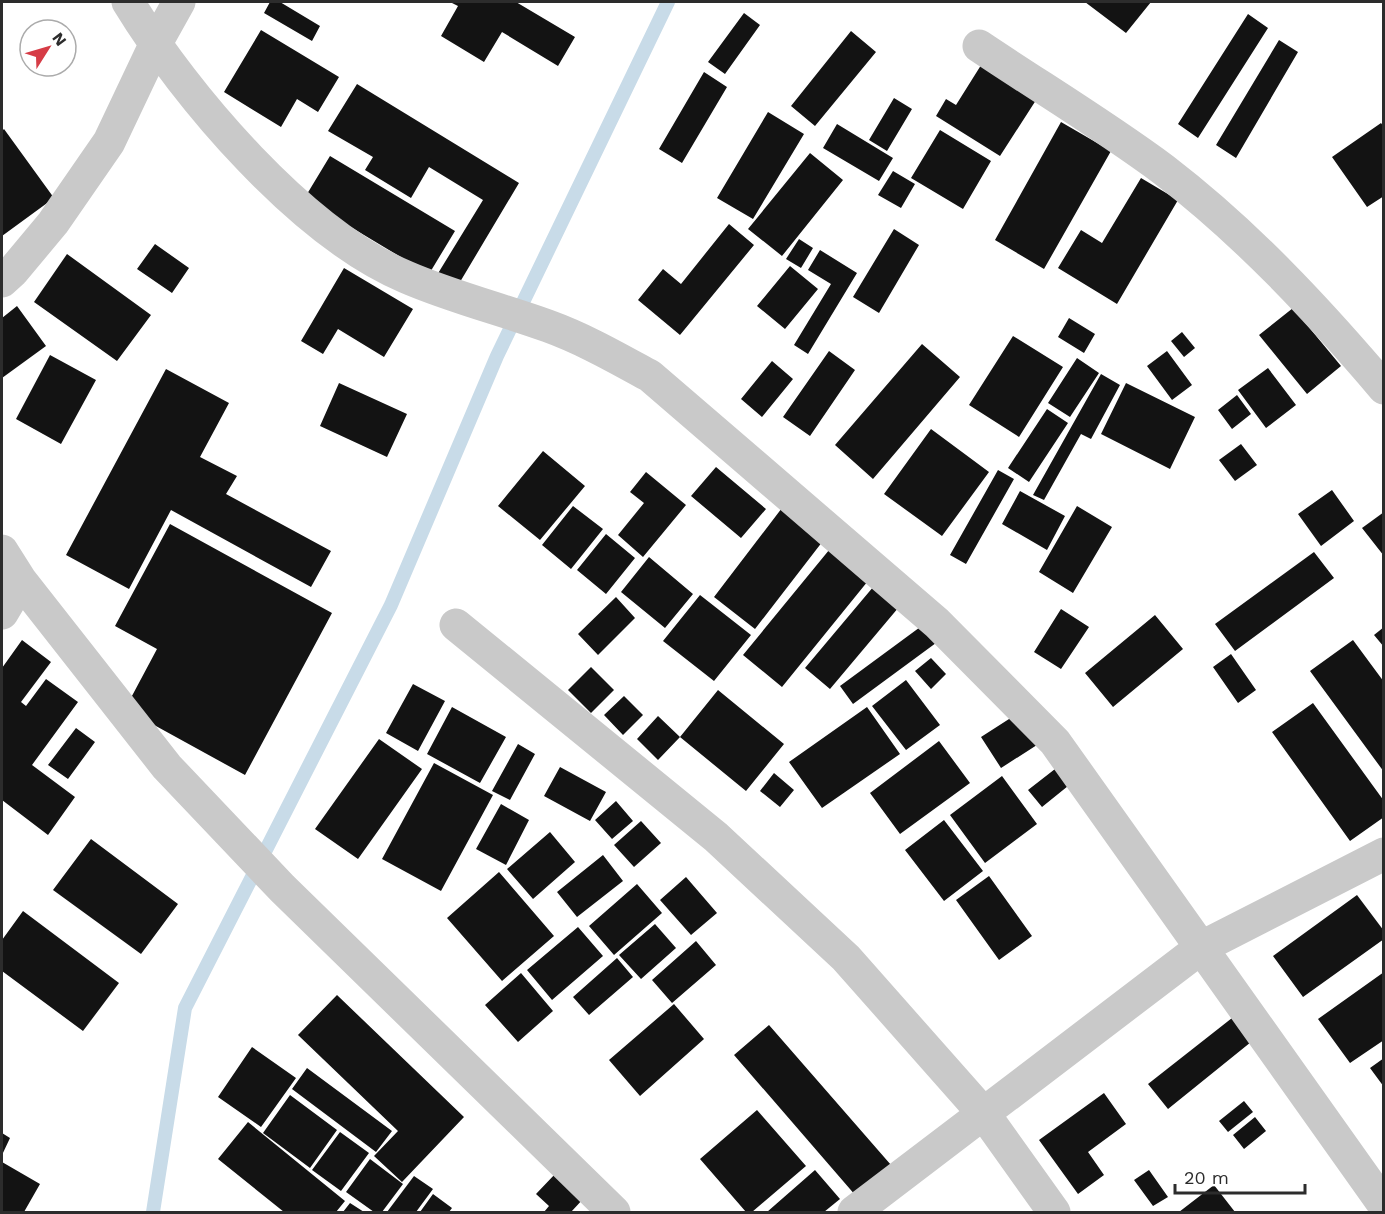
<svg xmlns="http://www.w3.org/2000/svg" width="1385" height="1214" viewBox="0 0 1385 1214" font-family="'Work Sans',sans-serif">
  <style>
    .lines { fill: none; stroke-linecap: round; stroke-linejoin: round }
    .stream { stroke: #c8dbe8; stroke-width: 14 }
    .building { fill: #131313 }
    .minor { stroke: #c9c9c9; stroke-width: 33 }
  </style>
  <rect width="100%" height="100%" fill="#fff"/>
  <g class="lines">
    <path class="stream" d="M153,1212L185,1008L391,605L497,356L668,2"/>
  </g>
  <path class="building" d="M270,2H280L320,26L312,41L264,13Z
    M450,2H516L575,37L558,66L502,32L484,62L441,36L458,6Z
    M1085,2H1151L1126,33Z
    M744,13L760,25L725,74L708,62Z
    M1248,14L1268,28L1198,138L1178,124Z
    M261,30L339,77L318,112L297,99L281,127L224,92Z
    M851,31L876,52L815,126L791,106Z
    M1279,40L1298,52L1236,158L1216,145Z
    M983,62L1038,97L1000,156L936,116L946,99L956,105Z
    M704,72L727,87L682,163L659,149Z
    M357,84L519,183L457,287L437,275L483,200L429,167L411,198L365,170L373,157L328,131Z
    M894,98L912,109L887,151L869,140Z
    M768,112L804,134L753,219L717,198Z
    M1061,122L1111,151L1044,269L995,240Z
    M1381,123L1384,127V196L1367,207L1332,157Z
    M837,124L893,158L879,181L823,148Z
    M4,129L54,198L2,236V131Z
    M940,130L991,161L963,209L911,178Z
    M810,153L843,180L782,256L748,229Z
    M330,156L455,231L429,274L304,199Z
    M893,171L915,184L901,208L878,195Z
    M1141,178L1178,200L1117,304L1058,268L1081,230L1102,243Z
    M729,224L754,245L680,335L638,300L663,269L681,284Z
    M894,229L919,245L879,313L853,297Z
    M799,239L813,248L801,268L786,259Z
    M155,244L189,268L172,293L137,269Z
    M820,250L857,273L808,354L794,345L831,284L808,270Z
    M67,254L151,315L117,361L34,302Z
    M790,266L818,289L785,329L757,306Z
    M344,268L413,309L384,357L338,329L323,354L301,341Z
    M17,306L46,346L2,378V318Z
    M1293,308L1341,366L1307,394L1259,335Z
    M1069,318L1095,334L1084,353L1058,337Z
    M1182,332L1195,348L1184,357L1171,341Z
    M1013,336L1063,367L1019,437L969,405Z
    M922,344L960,377L873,479L835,445Z
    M829,351L855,370L810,436L783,417Z
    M1167,351L1192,385L1172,400L1147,366Z
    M50,355L96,380L61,444L16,419Z
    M1077,358L1099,373L1070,417L1048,403Z
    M772,361L793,379L762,417L741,399Z
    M1268,368L1296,405L1266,428L1238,390Z
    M166,369L229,403L200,457L237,476L226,494L331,551L311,587L171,510L129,589L66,555Z
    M1101,374L1120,385L1091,439L1081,434L1044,500L1033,495Z
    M339,383L407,414L387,457L320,426Z
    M1126,383L1195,417L1170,469L1101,434Z
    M1237,395L1251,414L1232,429L1218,410Z
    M1047,409L1068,423L1029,482L1008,468Z
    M931,429L989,472L942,536L884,494Z
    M1241,444L1257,465L1235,481L1219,460Z
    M543,451L585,486L540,540L498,506Z
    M716,467L766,509L741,538L691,496Z
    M998,470L1014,479L966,564L950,555Z
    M646,472L686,505L643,557L618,535L644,503L630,492Z
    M1332,490L1354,521L1321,546L1298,514Z
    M1020,491L1065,516L1047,550L1002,524Z
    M785,504L826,537L755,629L714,597Z
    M573,506L603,529L571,569L542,545Z
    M1077,506L1112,527L1073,593L1039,572Z
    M1384,512V556L1362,528Z
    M170,524L332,613L245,775L125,709L157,649L115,626Z
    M606,534L635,558L606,594L577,570Z
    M834,544L872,576L782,687L743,655Z
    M1314,552L1334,578L1235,651L1215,624Z
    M649,557L693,594L665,628L621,592Z
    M879,580L904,601L830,689L805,668Z
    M700,595L751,635L714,681L663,641Z
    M616,597L635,618L598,655L578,634Z
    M1061,609L1089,627L1061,669L1034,652Z
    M1155,615L1183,649L1113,707L1085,673Z
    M927,622L940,640L853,704L840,686Z
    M1384,627V647L1374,635Z
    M22,640L51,662L21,702L26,706L46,679L78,702L32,765L75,797L48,835L2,800V668Z
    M1353,640L1384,682V772L1310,671Z
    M1231,654L1256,690L1238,703L1213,667Z
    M931,658L946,674L931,689L915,671Z
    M591,667L614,690L591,713L568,690Z
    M906,680L940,725L906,750L872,706Z
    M413,684L445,701L418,751L386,733Z
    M718,690L784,744L746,791L680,737Z
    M624,696L643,715L623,735L604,715Z
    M1313,703L1384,801V817L1350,841L1272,732Z
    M452,707L506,737L480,783L427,754Z
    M867,707L900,754L822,808L789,762Z
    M1020,712L1040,743L1001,768L981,737Z
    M658,716L680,737L658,760L637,739Z
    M76,728L95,742L68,779L48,765Z
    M379,739L422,769L358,859L315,829Z
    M939,741L970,783L900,834L870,793Z
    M518,744L535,754L510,800L492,791Z
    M434,763L493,795L441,891L382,859Z
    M560,767L606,792L590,821L544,796Z
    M1055,769L1068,786L1042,807L1028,790Z
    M774,773L794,790L780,807L760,791Z
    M1002,776L1037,824L985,863L950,815Z
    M616,801L633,821L612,839L595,820Z
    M501,804L529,820L506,865L476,849Z
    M944,820L983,871L944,901L905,850Z
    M641,821L661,843L634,867L614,845Z
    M550,832L575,862L533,899L507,869Z
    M91,839L178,904L141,954L53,890Z
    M603,855L623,881L577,917L557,892Z
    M499,872L554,936L502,981L447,918Z
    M989,876L1032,936L999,960L956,900Z
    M686,877L717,913L691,935L660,900Z
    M637,884L662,913L614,955L589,926Z
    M1357,895L1384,931V939L1303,997L1273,956Z
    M23,911L119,983L83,1031L2,971V940Z
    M655,924L676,948L641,979L619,955Z
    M578,927L603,956L552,1000L527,970Z
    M696,941L716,965L672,1003L652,980Z
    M617,958L633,977L589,1015L573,997Z
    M1384,972V1040L1350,1063L1318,1019Z
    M521,973L553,1011L518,1042L485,1005Z
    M337,995L464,1117L402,1182L374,1156L398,1131L298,1035Z
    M674,1004L704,1039L640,1096L609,1060Z
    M1232,1018L1251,1042L1168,1109L1148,1084Z
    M769,1025L891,1165L856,1196L734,1055Z
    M252,1047L296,1078L261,1127L218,1097Z
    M1384,1058V1087L1370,1068Z
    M307,1068L392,1131L376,1152L292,1089Z
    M1104,1093L1126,1124L1088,1152L1104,1175L1078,1194L1039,1140Z
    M290,1095L337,1130L310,1168L263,1133Z
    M1244,1101L1253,1112L1228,1132L1219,1121Z
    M757,1110L806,1166L752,1212H746L700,1159Z
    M1255,1117L1266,1131L1244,1149L1233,1135Z
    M248,1122L345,1201L336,1212H284L218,1159Z
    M340,1132L369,1153L341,1191L312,1170Z
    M2,1133L10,1138L2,1155Z
    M370,1159L403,1184L382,1212H374L346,1192Z
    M2,1162L40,1184L24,1212H2Z
    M815,1170L840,1199L824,1212H767Z
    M1149,1170L1168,1197L1153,1206L1134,1180Z
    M556,1173L584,1198L571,1212H544L549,1206L536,1194Z
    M414,1176L433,1189L416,1212H387Z
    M1214,1185L1235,1212H1179Z
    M433,1194L452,1208L449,1212H420Z
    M350,1203L364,1212H343Z"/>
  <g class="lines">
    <path class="minor" d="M128,2C186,97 302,233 406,277C452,297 501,309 548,326C584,339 617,358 650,376L937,623L1055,742L1384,1205
      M979,46C1040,87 1105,126 1164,170C1246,233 1317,309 1384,388
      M2,281L13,271L53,223L109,142L155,45L179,2
      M2,551L21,581L167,767L282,888L614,1212
      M2,613L21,581
      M456,625L716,837L846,958L984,1114L1054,1212
      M854,1212L1202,947L1384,854"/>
  </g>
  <rect width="1385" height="1214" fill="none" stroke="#2c2c2c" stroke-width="6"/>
  <g transform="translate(48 48) rotate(53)"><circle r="28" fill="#ffffff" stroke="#ababab" stroke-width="1.5"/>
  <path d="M0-4.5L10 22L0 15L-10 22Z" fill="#d63c46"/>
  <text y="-9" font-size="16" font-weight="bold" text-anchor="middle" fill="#2c2c2c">N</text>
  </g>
  <path d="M1175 1184v9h130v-9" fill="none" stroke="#2c2c2c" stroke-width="3"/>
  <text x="1184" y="1184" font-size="18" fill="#2c2c2c" stroke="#ffffff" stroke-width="4.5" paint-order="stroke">20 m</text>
</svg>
